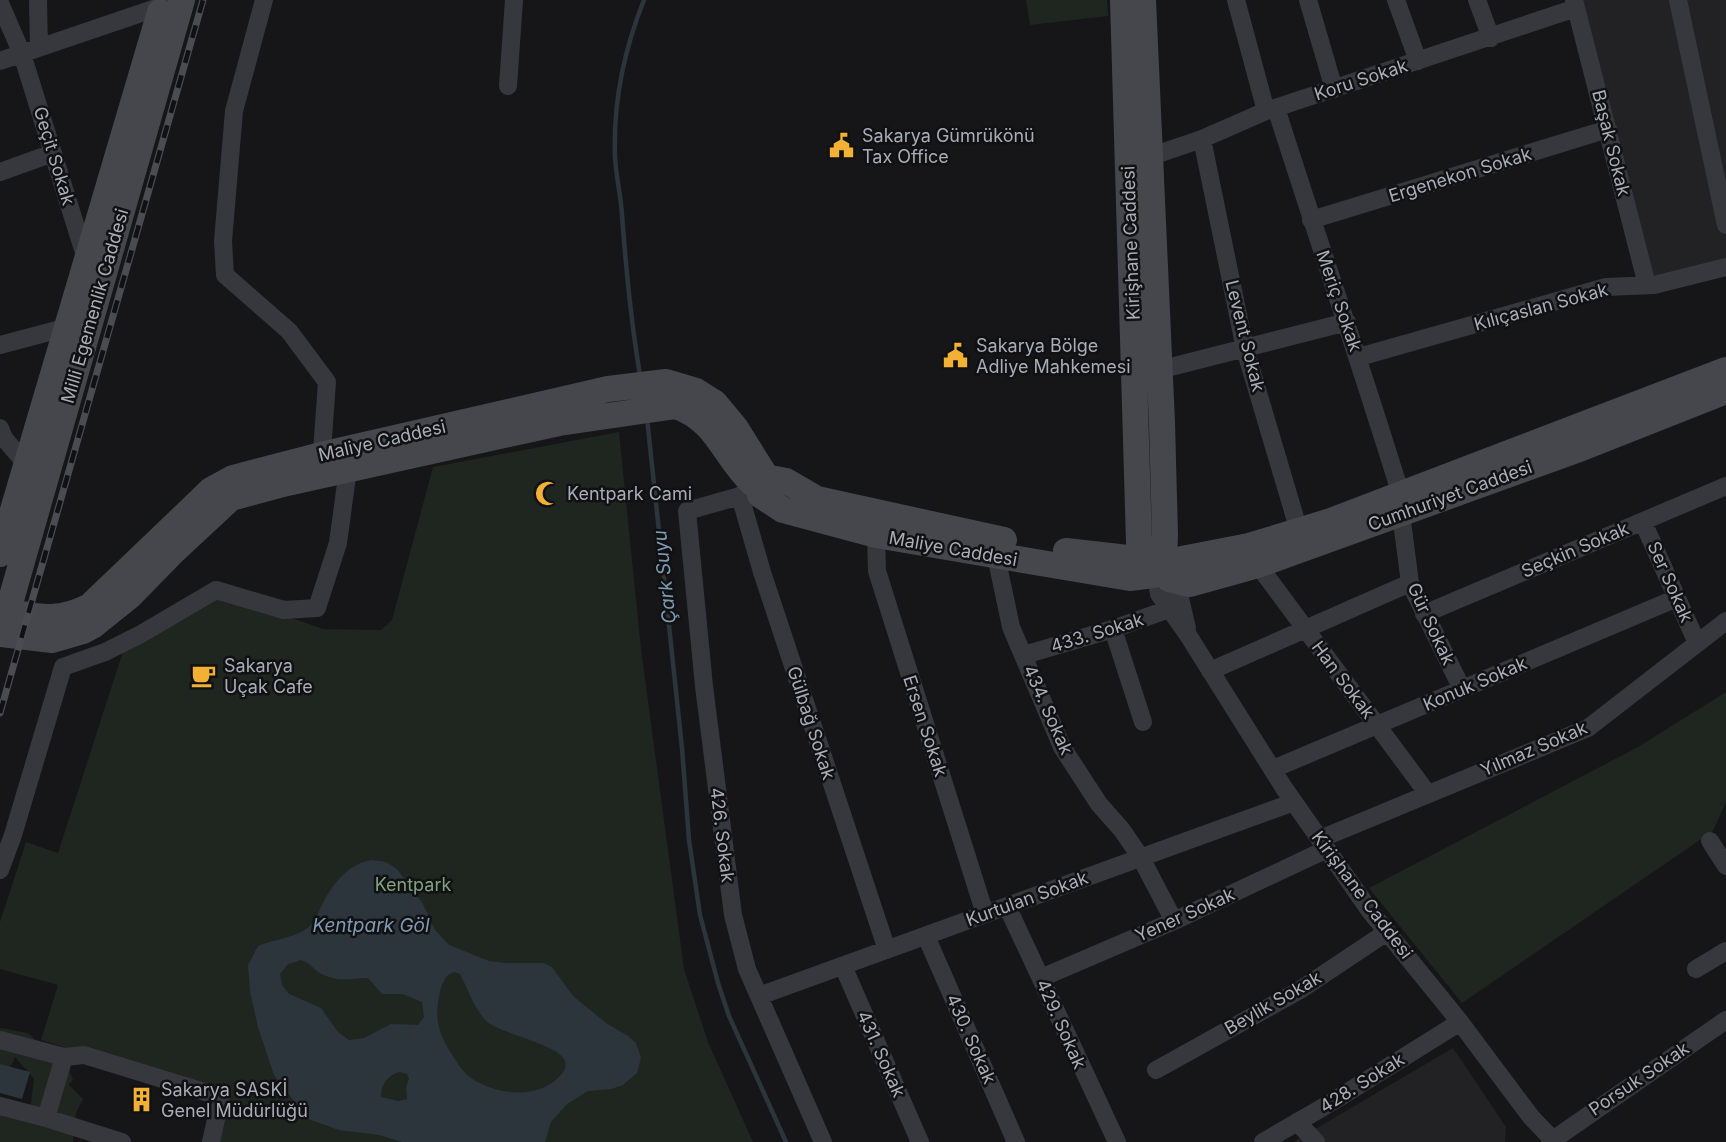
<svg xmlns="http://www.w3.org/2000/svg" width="1726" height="1142" viewBox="0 0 1726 1142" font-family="Inter,sans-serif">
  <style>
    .built { fill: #222225 }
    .green { fill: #1e261f }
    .water { fill: #2c353c; fill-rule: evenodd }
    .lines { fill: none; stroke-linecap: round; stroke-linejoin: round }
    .stream { stroke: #2c353c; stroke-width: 4.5 }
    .minor { stroke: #37383d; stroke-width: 18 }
    .secondary { stroke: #45474d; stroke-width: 26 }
    .rail-casing { stroke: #4a4c52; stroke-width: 7 }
    .rail { stroke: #111113; stroke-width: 4.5; stroke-dasharray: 13; stroke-linecap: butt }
    .labels { text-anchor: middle; stroke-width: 5; stroke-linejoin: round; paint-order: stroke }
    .street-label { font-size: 18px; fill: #a8adb8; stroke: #111113 }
    .poi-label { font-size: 18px; fill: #a8adb8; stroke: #111113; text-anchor: start }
    .park-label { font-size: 18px; fill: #7fa381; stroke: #111113 }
    .water-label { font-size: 19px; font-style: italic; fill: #7f9bb3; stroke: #111113 }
  </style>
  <rect width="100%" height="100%" fill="#161618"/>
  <path class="built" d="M1582,0H1726V266L1654,282Z
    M1453,1048L1506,1127L1505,1142H1293Z"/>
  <path class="green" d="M1026,0H1107L1108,16L1030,25Z
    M619,432L641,649L684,969L708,1042L753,1142H211L221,1097L41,1040L58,985L0,969V922L26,842L58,853L126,642L214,591L323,629L381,630L392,620L433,467Z
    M1726,692V802L1713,831L1462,1003L1369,888L1638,747Z
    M0,1028L28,1033L68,1069L73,1079L69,1085L83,1099L76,1113L73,1142H0V1102L16,1114L31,1103L34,1079L15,1057L12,1065L0,1070Z"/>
  <path class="water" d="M372,860L386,862L397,869L423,904L435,930L449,945L489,961L505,963H543L552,967L573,996L606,1023L628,1036L636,1043L641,1058L637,1073L623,1085L611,1089L588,1091L567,1104L551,1122L545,1142H402L379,1135L339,1130L308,1119L274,1075L258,1027L250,991L248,965L258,946C275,939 296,938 310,926C317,920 319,909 324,901C334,882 350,863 372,860ZM301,960C311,963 316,973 326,976C340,982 354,978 368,978L382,994H403L422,1002L424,1017L418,1025L391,1024L364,1038L349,1040L338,1032L321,1008L289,994L282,985L280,974L288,964ZM454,972L460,974C468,989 476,1014 490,1024C506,1034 561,1046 565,1061C567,1067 564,1072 560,1076C538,1100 496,1095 471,1078C462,1072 457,1062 451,1053C441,1037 435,1023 438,1003C440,991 442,976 454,972ZM400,1072L407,1074L409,1079L406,1087L407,1099L398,1101L381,1097C380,1086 388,1074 400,1072Z
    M0,1064L30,1072L22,1099L0,1093Z"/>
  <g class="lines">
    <path class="stream" d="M640,375C631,322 626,269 622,215C621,196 616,177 615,157C613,103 624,50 644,0
      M647,418L682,748L689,840L700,915L718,983L729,1016L786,1142"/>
    <path class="minor" d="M38,0L39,48
      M264,0L234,111L223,241L225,275L289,331L327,382L321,465
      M1236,0L1266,111
      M1308,0L1334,89
      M1396,0L1418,61
      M1477,0L1491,38
      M1574,0L1647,285
      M1678,0L1726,225
      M0,3L22,54L86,259
      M0,61L162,6
      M508,86L514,0
      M1276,108C1317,237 1361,365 1401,495
      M1202,139L1245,349L1299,531
      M1149,157L1202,139L1266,111L1576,8
      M0,172L53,153
      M1311,220L1608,129
      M0,345L68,327
      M1359,357L1606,287L1654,285L1726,267
      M1159,370L1347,322
      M0,428L4,438L26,464
      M752,486L740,496L687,511L704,686L733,915L747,969L823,1142
      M740,496L762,572L887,950
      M1401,514L1410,583L1462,689
      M1643,522L1697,643
      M876,535L877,571L985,914
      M996,556L1011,627L1062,747L1099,804L1122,830L1141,858L1174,921
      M1258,565L1428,794
      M1157,581L1159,594L1188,635L1284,788L1370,911L1460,1022L1531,1117L1555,1142
      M1166,581L1178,590L1187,628
      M1424,614L1726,486
      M1113,629L1143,722
      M1024,655L1113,629L1169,609
      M1210,671L1410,583
      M1273,769L1677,598
      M1320,839L1588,728L1726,621
      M1710,841L1726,866
      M0,870L13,835L63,667L105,652L141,634L216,590L284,610L317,608L338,543L348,469
      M1007,906L1117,1142
      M926,936L1016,1142
      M843,966L920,1142
      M1696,969L1726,951
      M1041,978L1174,921L1327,849
      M759,996L1294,802
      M0,1040L64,1057L46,1118L0,1106
      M64,1057L84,1055L221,1097L211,1142
      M1156,1070L1300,990L1387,932
      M46,1118L122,1142
      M1297,1122L1316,1142
      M1263,1142L1332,1102L1460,1022
      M1550,1142L1726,1020"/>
    <path class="secondary" d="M1123,0L1139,542L1154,566
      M1143,0L1162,423L1165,535L1164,562
      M770,478L786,481L817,499L1004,540
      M760,495L783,510L876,535L1130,578L1153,575
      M1066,551L1128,558L1153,567
      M0,554L160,12
      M1169,565L1182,559L1249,546L1331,521L1726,370
      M1169,579L1190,584L1258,565L1582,448L1726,391
      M0,610C35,616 56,624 90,606L211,490L233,478L321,455L608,389L666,382L696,391L715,403L735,427L765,475
      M3,628L182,0
      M0,634L52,640L83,631L94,625L130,596L174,551L231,498L287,483L559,423L676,406C718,421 723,456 752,483"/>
    <defs>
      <path id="rail" d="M0,713L203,0"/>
    </defs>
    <use href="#rail" class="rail-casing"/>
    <use href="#rail" class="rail"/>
  </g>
  <defs>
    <symbol id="civic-bare" viewBox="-9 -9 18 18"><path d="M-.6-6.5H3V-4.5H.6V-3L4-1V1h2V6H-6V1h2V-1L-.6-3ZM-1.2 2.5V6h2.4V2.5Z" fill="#f2b134" stroke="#111113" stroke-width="2.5" paint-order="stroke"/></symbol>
    <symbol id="mosque-bare" viewBox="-9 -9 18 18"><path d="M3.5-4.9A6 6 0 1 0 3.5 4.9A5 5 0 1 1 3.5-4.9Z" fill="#f2b134" stroke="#111113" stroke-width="2.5" paint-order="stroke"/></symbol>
    <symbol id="cafe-bare" viewBox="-9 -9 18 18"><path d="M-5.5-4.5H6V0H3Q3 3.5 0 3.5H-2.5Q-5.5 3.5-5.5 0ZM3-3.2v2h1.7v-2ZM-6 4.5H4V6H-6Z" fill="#f2b134" stroke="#111113" stroke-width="2.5" paint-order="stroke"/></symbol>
    <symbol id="building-bare" viewBox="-9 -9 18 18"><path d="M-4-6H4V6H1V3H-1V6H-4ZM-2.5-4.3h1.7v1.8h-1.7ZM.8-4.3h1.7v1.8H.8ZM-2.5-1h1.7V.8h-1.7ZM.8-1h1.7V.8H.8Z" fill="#f2b134" stroke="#111113" stroke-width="2.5" paint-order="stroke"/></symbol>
  </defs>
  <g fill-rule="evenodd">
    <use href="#civic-bare" x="824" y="128" width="35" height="35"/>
    <use href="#civic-bare" x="938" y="338" width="35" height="35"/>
    <use href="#mosque-bare" x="530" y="476" width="35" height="35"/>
    <use href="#cafe-bare" x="186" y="658" width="35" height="35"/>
    <use href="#building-bare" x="124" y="1082" width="35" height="35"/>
  </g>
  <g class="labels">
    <g class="street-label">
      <text transform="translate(1361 80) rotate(-18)" y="6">Koru Sokak</text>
      <text transform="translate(1611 143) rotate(76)" y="6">Başak Sokak</text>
      <text transform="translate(54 156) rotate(73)" y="6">Geçit Sokak</text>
      <text transform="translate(1460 175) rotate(-17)" y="6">Ergenekon Sokak</text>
      <text transform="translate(1131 243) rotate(-92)" y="6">Kirişhane Caddesi</text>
      <text transform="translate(1339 301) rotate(71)" y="6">Meriç Sokak</text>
      <text transform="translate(95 306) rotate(-74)" y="6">Milli Egemenlik Caddesi</text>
      <text transform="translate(1541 307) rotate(-15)" y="6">Kılıçaslan Sokak</text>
      <text transform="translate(1245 336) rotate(76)" y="6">Levent Sokak</text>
      <text transform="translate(382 441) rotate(-13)" y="6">Maliye Caddesi</text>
      <text transform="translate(1450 496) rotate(-20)" y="6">Cumhuriyet Caddesi</text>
      <text transform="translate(953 549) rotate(10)" y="6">Maliye Caddesi</text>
      <text transform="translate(1575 550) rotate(-23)" y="6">Seçkin Sokak</text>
      <text transform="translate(1670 582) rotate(66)" y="6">Ser Sokak</text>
      <text transform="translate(1431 624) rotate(65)" y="6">Gür Sokak</text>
      <text transform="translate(1097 633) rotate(-17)" y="6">433. Sokak</text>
      <text transform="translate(1343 680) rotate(53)" y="6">Han Sokak</text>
      <text transform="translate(1475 684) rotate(-23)" y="6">Konuk Sokak</text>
      <text transform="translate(1048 710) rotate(66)" y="6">434. Sokak</text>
      <text transform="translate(811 723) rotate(72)" y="6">Gülbağ Sokak</text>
      <text transform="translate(925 726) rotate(72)" y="6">Ersen Sokak</text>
      <text transform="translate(1534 749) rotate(-23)" y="6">Yılmaz Sokak</text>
      <text transform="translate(722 835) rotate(83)" y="6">426. Sokak</text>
      <text transform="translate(1362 895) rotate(53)" y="6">Kirişhane Caddesi</text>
      <text transform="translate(1027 899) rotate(-20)" y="6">Kurtulan Sokak</text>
      <text transform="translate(1185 915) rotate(-24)" y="6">Yener Sokak</text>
      <text transform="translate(1273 1003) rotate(-30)" y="6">Beylik Sokak</text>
      <text transform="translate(1061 1024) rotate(66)" y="6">429. Sokak</text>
      <text transform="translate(971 1039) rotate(66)" y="6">430. Sokak</text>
      <text transform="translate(881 1054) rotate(66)" y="6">431. Sokak</text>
      <text transform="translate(1639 1079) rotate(-34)" y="6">Porsuk Sokak</text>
      <text transform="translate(1362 1083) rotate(-32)" y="6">428. Sokak</text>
    </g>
    <g class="poi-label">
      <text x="862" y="142">Sakarya Gümrükönü<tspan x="862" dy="21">Tax Office</tspan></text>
      <text x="976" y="352">Sakarya Bölge<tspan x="976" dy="21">Adliye Mahkemesi</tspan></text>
      <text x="567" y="500">Kentpark Cami</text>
      <text x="224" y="672">Sakarya<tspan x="224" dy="21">Uçak Cafe</tspan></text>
      <text x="161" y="1096">Sakarya SASKİ<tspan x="161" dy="21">Genel Müdürlüğü</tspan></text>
    </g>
    <g class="park-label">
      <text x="413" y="891">Kentpark</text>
    </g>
    <g class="water-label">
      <text transform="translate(664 577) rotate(-96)" y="7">Çark Suyu</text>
      <text x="371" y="932">Kentpark Göl</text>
    </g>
  </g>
</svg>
